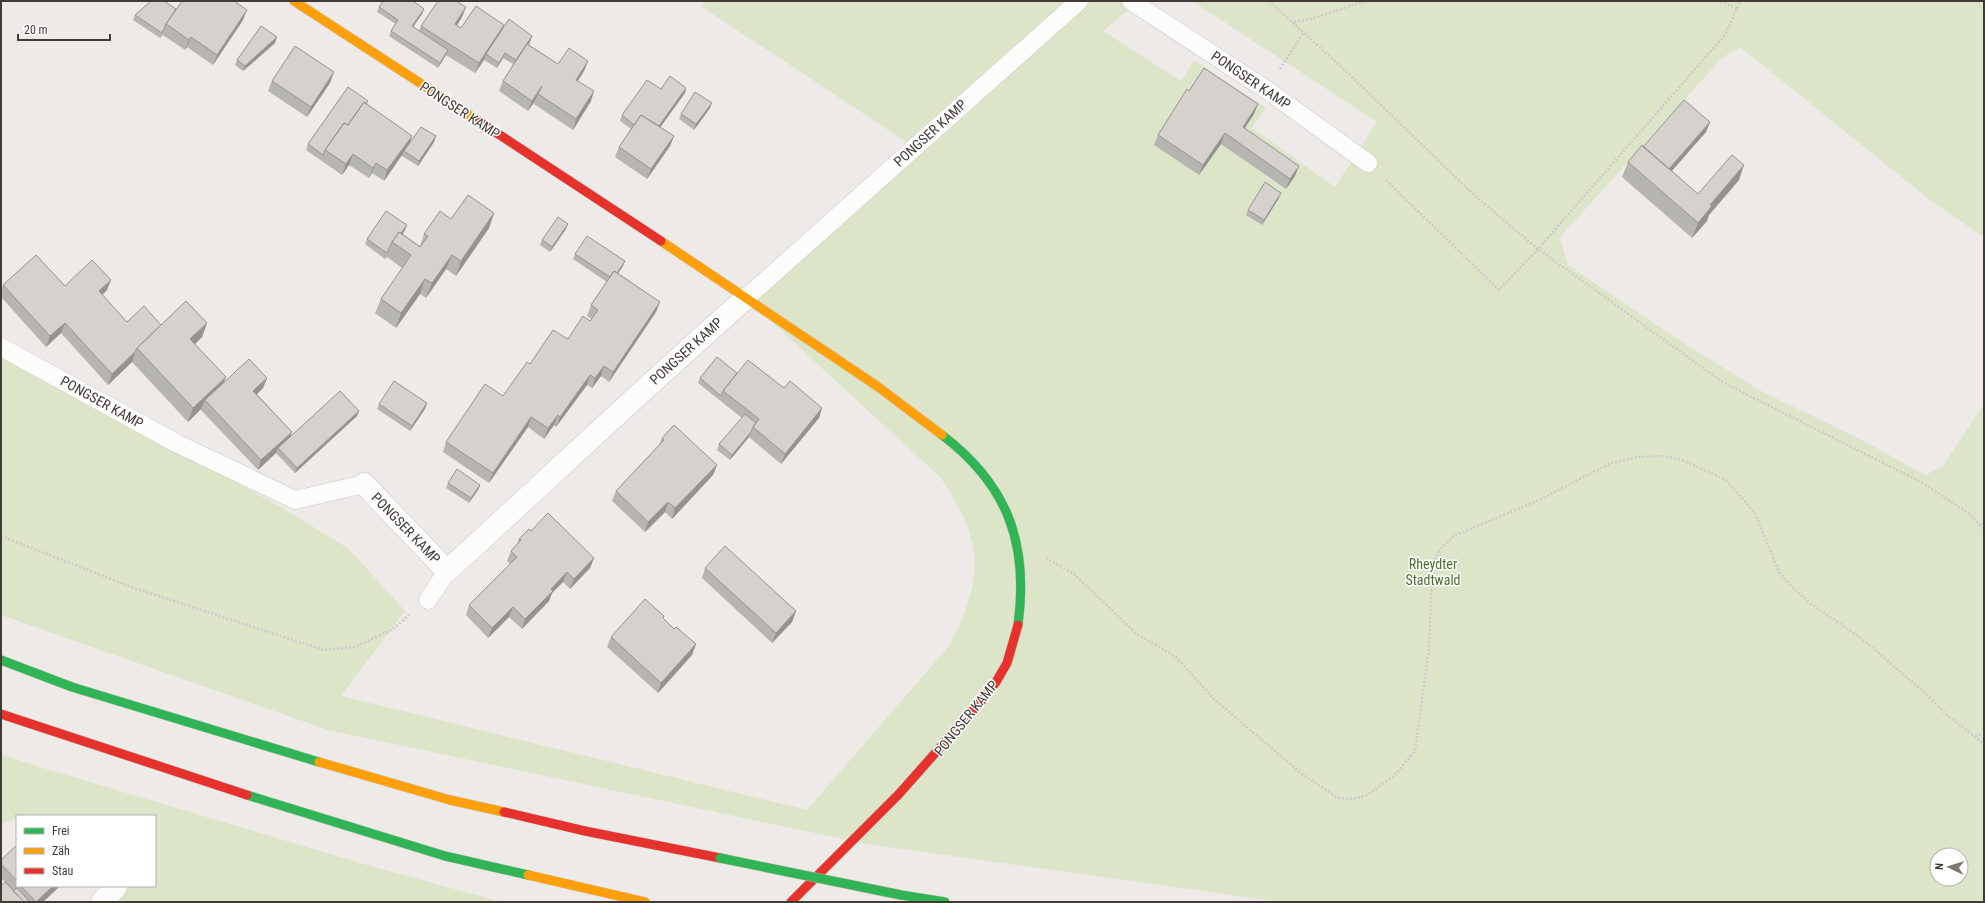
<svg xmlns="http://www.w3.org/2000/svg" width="1985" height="903" viewBox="0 0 1985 903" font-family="'Roboto Condensed',sans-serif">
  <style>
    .green { fill: #dde5c9; fill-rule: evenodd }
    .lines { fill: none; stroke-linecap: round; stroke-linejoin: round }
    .lane-casing { stroke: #cac7c3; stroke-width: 19 }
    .street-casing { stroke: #cac7c3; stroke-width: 23 }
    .fast-casing { stroke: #cdc8c0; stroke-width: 10 }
    .slow-casing { stroke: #cdc8c0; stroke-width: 10 }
    .jam-casing { stroke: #cdc8c0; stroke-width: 10 }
    .path { stroke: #cccac6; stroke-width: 2.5; stroke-dasharray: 2 2; stroke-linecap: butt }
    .lane { stroke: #fcfcfb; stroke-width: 18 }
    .street { stroke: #fcfcfb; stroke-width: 22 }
    .fast { stroke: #30b455; stroke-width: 9 }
    .slow { stroke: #ff9f0a; stroke-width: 9 }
    .jam { stroke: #e5322d; stroke-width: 9 }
    .fast-bridge-casing { stroke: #c3b5a5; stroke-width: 10; stroke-linecap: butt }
    .fast-bridge { stroke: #30b455; stroke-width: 9 }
    .wall { fill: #b7b5b1 }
    .shaded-wall { fill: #959390 }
    .building { fill: #d5d2ce; stroke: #959390 }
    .labels { text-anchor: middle; stroke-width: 3; stroke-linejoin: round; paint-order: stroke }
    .street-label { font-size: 14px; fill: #423b35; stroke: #fff }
    .park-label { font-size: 14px; fill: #4c6e2e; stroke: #fff }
  </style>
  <rect width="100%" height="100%" fill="#edeae7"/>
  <path class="green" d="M706,1H1139L1103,31L1181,81L1194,60L1266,108L1252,128L1335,187L1377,122L1192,1H1984V237L1930,200L1740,47L1722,58L1560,237L1568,265L1673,336L1759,390L1864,441L1925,475L1942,467L1984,404V902H1281L867,844L328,730L1,615V353L281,507L349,549L405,611L341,696L807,810L948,647C974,601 986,559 960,510C955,499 947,489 941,478L746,298L914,147L702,7ZM1937,855H1961V879H1937Z
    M1,754L33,765L367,865L502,902H92L106,886H155V816H31L28,814L17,816V818L1,824Z"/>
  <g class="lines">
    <defs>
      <path id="lane" d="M1131,1L1267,90L1368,163
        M746,298L1079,1
        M1,347L176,443L295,500L364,484
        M428,600L447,571"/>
      <path id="street" d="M364,484L447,571C547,480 645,387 746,298
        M102,902L116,887"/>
      <path id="fast" d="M942,435C1008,485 1029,544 1018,625
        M1,660L72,687L319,762
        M247,795L445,856L528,875
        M901,895L945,902"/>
      <path id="slow" d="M294,1L477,120
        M661,241L877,386L942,435
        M319,762L450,800L504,812
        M528,875L645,902"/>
      <path id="jam" d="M477,120L661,241
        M1,714L247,795
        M504,812L585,831L720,858
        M791,902L899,794L983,699L996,682L1007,663L1018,625"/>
    </defs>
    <use href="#lane" class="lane-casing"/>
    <use href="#street" class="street-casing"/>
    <use href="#fast" class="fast-casing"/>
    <use href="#slow" class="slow-casing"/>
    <use href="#jam" class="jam-casing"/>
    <path class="path" d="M1269,1L1351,76L1474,195L1538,249L1724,383L1921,482L1968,513L1984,528
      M1737,8L1741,1
      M1294,22L1311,19L1365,1
      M1280,69L1304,32
      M1386,180L1499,290L1538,249L1725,35L1737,8L1719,1
      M1,536L134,588L324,650L355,647L393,629L409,615
      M1046,558L1074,574L1137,634L1176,657L1214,699L1302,774L1338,798L1352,799L1367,795L1393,777L1415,751L1429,648L1432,575L1436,557L1443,546L1454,536L1539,500L1611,463L1639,457L1665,456L1684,461L1726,480L1755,513L1779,572L1789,584L1811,604L1862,639L1925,693L1947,715L1984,744
      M1975,736L1984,734"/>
    <use href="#lane" class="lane"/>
    <use href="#street" class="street"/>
    <use href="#fast" class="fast"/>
    <use href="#slow" class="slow"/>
    <use href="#jam" class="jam"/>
    <defs>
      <path id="fast-bridge" d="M720,858L901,895"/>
    </defs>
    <use href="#fast-bridge" class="fast-bridge-casing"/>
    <use href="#fast-bridge" class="fast-bridge"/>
  </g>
  <path class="wall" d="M379,7L424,9L422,14L413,27L419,31L421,26L466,7L462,17L457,25L461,28L504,25L503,29L532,36L529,45L558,64L588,61L584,71L578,81L591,101L573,130L534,104L535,101L528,111L499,91L503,81L513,64L503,58L497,68L484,60L475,73L446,55L438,68L389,36L391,31L396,24L377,12Z
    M176,9L243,20L213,65L187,47L185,50L163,35L160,38L133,20L135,15Z
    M277,37L275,43L243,71L235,65L237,60Z
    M334,72L330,83L307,117L268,91L272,81Z
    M686,88L685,93L660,127L674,136L670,146L647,179L615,157L619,147L631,129L620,121L622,115L661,89Z
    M1189,91L1254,114L1245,128L1295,176L1286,189L1221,144L1199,175L1154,145L1158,135Z
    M367,104L410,142L436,136L434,142L418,166L402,156V155L384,181L372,173L369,178L349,165L342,175L306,150L308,144Z
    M710,108L694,130L679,119L681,114Z
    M1710,122L1706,132L1672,171L1698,194L1739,180L1709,215L1707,221L1692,238L1622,177L1628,162L1643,147Z
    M1279,198L1262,225L1246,215L1248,210Z
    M494,213L489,228L456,276L446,269L426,298L420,294L396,328L375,313L381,299L402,268L387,257L385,259L365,244L367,239L407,225L405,230L403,234L420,246L424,234L451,219Z
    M566,229L550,252L540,245L542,240Z
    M575,254L623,266L618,273L660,302L656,312L609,382L601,376L592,388L587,385L556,427L554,425L544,439L528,427L489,483L443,452L446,442L503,396L530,364L568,339L590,321L592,319L587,316L591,305L607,282L573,259Z
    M3,285L65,286L107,290L102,295L127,322L161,325L207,323L202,337L195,344L224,382L267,378L263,388L257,394L292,432L290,437L359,411L357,416L295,473L276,453L258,470L201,410V409L188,422L132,362L108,385L61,333L46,347L1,297V292Z
    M737,373L784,388L822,408L819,418L781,464L749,437L730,460L717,450L719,444L742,418L698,383L700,378Z
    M427,403L425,409L410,431L377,409L379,404Z
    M662,438L717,465L713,475L672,519L665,512L645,532L612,501L616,491L659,445Z
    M448,483L480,485L478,490L469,503L446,488Z
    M531,531L594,558L590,568L570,589L563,582L552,593L549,601L522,629L509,617L488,638L466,615L469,605L510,564L507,561L511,551L517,544L519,539Z
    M705,568L796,611L792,622L772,643L702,578Z
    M664,616L663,619L674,629L696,644L692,655L658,693L607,647L611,637Z
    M17,845V886H60L43,902H1L5,882L1,878V860Z"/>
  <path class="shaded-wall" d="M466,7L462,17L451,35L455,24Z
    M424,9L422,14L410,31L412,26Z
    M247,10L243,20L213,65L217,55Z
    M504,25L501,35L486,54L484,60L475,73L479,63Z
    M532,36L530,42L515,66L517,60Z
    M191,37L187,47L185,50L189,40Z
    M277,37L275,43L243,71L245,66Z
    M448,50L446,55L438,68L440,63Z
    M505,53L503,58L497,68L499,63Z
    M588,61L584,71L572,90L576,80Z
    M334,72L330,83L307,117L311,107Z
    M542,86L538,94L535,101L528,111L532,101Z
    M686,88L685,93L654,136L656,130Z
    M594,91L591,101L573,130L576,119Z
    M712,103L710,108L694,130L696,124Z
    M1258,104L1254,114L1239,137L1243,127Z
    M1710,122L1706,132L1662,182L1666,172Z
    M1225,133L1221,144L1199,175L1203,165Z
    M412,136L409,146L404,151L402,155L384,181L387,170Z
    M436,136L434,142L418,166L419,161Z
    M674,136L670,146L647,179L651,169Z
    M353,154L349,165L342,175L346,164Z
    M376,163L372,173L369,178L373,168Z
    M1744,165L1739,180L1709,215L1707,221L1692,238L1698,223L1710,205Z
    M1299,166L1295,176L1286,189L1290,179Z
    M1281,193L1279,198L1262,225L1264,220Z
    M494,213L489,228L456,276L461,261Z
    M568,224L566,229L550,252L552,247Z
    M407,225L405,230L395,245L394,244Z
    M452,255L446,269L426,298L432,283Z
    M625,261L623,266L612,282L614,277Z
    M425,279L420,294L396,328L401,313Z
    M111,280L107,290L95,302L99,291Z
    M660,302L656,312L609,382L613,372Z
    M65,323L61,333L46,347L50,336Z
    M207,323L202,337L185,354L190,339Z
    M135,352L132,362L108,385L112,374Z
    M604,366L601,376L592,388L595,378Z
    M590,375L587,385L556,427L560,417Z
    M226,377L220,392L205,400L201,409L188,422L193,408Z
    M267,378L263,388L250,401L253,391Z
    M427,403L425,409L410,431L412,426Z
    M822,408L819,418L781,464L785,454Z
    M359,411L357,416L295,473L297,468Z
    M558,415L554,425L544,439L548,428Z
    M531,417L528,427L489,483L493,473Z
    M292,432L288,442L278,448L276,453L258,470L261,460Z
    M751,432L749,437L730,460L732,455Z
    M717,465L713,475L672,519L675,508Z
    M480,485L478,490L469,503L471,498Z
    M668,502L665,512L645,532L648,522Z
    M594,558L590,568L570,589L574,579Z
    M567,572L563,582L552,593L549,601L522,629L525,619L551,589Z
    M513,607L509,617L488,638L492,628Z
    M796,611L792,622L772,643L776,633Z
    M696,644L692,655L658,693L661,683Z
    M53,886H60L43,902H36Z"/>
  <path class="building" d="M151,1H164L176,9L166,24L162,33L135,15Z
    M182,1H234L247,10L217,55L191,37L189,40L166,24Z
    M383,1H413L424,9L412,26L448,50L440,63L391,31L398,20L379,7Z
    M438,1H456L466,7L455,24L461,28L476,6L504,25L479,63L421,26Z
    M509,19L532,36L516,60L505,53L499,63L486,54Z
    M261,26L277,37L245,66L237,60Z
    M527,44L558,64L569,48L588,61L576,80L594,91L576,119L538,94L542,86L532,101L503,81Z
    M295,46L334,72L311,107L272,81Z
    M1204,68L1258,104L1243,127L1299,166L1290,179L1225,133L1203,165L1158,135L1187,89L1189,91Z
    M670,76L686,88L659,126L641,115L634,125L622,115L647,80L661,89Z
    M348,87L368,101L366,104L364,102L348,125L344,123L325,150L323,155L308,144Z
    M695,92L712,103L696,124L681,114Z
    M1684,100L1710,122L1669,169L1643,147Z
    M364,102L412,136L387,170L376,163L373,168L353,154L346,164L325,150L344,123L348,125Z
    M641,115L674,136L651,169L619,147Z
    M421,127L436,136L419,161L404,151Z
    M1642,145L1698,194L1732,155L1744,165L1710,205L1712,206L1698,223L1628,162Z
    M1265,182L1281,193L1264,220L1248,210Z
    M468,195L494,213L461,261L452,255L432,283L425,279L401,313L381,299L411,255L392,242L399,232L420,247L428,236L424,234L440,211L451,219Z
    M386,211L407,225L401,233L399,232L392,242L387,253L367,239Z
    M558,217L568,224L552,247L542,240Z
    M587,236L625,261L617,273L614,271L610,277L575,254Z
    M36,255L65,286L92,260L111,280L99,291L127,322L144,306L161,325L137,348L135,352L112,374L65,323L50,336L3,285Z
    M614,271L660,302L613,372L604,366L595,378L590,375L560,417L558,415L548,428L531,417L493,473L446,442L485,384L503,396L527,362L530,364L553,330L568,339L583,316L590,321L598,310L591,305Z
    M186,301L207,323L190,339L226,377L193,408L137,348Z
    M717,357L737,373L723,391L721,396L700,378Z
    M249,359L267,378L253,391L292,432L261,460L205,400Z
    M748,360L784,388L790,381L822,408L785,454L753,427L759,419L723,391Z
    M394,381L427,403L412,426L379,404Z
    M340,391L359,411L297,468L278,448Z
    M745,414L756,423L753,427L751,432L732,455L719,444Z
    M674,425L717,465L675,508L668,502L648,522L616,491L664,440L662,438Z
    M457,469L480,485L471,498L448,483Z
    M548,513L594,558L574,579L567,572L551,589L553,591L525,619L513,607L492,628L469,605L517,557L511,551L521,540L519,539L529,529L531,531Z
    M725,546L796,611L776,633L705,568Z
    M645,599L664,616L663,618L674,629L676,627L696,644L661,683L611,637Z
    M17,845V881L1,864V860Z
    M5,882L24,902H1V886Z
    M21,886H53L36,902Z
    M17,888L30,902H24L13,891Z"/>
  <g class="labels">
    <g class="street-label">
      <text transform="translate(1251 80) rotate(34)" y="5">PONGSER KAMP</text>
      <text transform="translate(460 110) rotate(33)" y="5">PONGSER KAMP</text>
      <text transform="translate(930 133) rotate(-42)" y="5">PONGSER KAMP</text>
      <text transform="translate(686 351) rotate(-42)" y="5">PONGSER KAMP</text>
      <text transform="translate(102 402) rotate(29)" y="5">PONGSER KAMP</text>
      <text transform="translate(406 528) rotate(46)" y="5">PONGSER KAMP</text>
      <text transform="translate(966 718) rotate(-51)" y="5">PONGSER KAMP</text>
    </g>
    <g class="park-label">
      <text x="1433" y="569">Rheydter<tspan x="1433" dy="16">Stadtwald</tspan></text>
    </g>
  </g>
  <rect width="1985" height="903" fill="none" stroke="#423b35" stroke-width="4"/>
  <rect x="16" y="815" width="140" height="72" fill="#ffffff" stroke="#b3b1ae"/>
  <rect x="24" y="828" width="20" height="6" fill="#30b455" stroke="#b3b1ae"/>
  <text x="52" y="835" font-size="12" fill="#423b35">Frei</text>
  <rect x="24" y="848" width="20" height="6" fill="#ff9f0a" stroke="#b3b1ae"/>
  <text x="52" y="855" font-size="12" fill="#423b35">Zäh</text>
  <rect x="24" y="868" width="20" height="6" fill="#e5322d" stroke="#b3b1ae"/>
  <text x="52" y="875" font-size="12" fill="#423b35">Stau</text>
  <g transform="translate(1949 867) rotate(274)"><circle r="19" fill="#ffffff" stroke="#b3b1ae"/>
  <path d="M0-3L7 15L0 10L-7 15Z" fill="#7e7873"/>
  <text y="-6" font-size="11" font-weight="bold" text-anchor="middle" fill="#423b35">N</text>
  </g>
  <path d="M18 34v6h92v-6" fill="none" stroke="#423b35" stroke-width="2"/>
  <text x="24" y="34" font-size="12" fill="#423b35" stroke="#ffffff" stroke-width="3" paint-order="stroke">20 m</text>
</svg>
